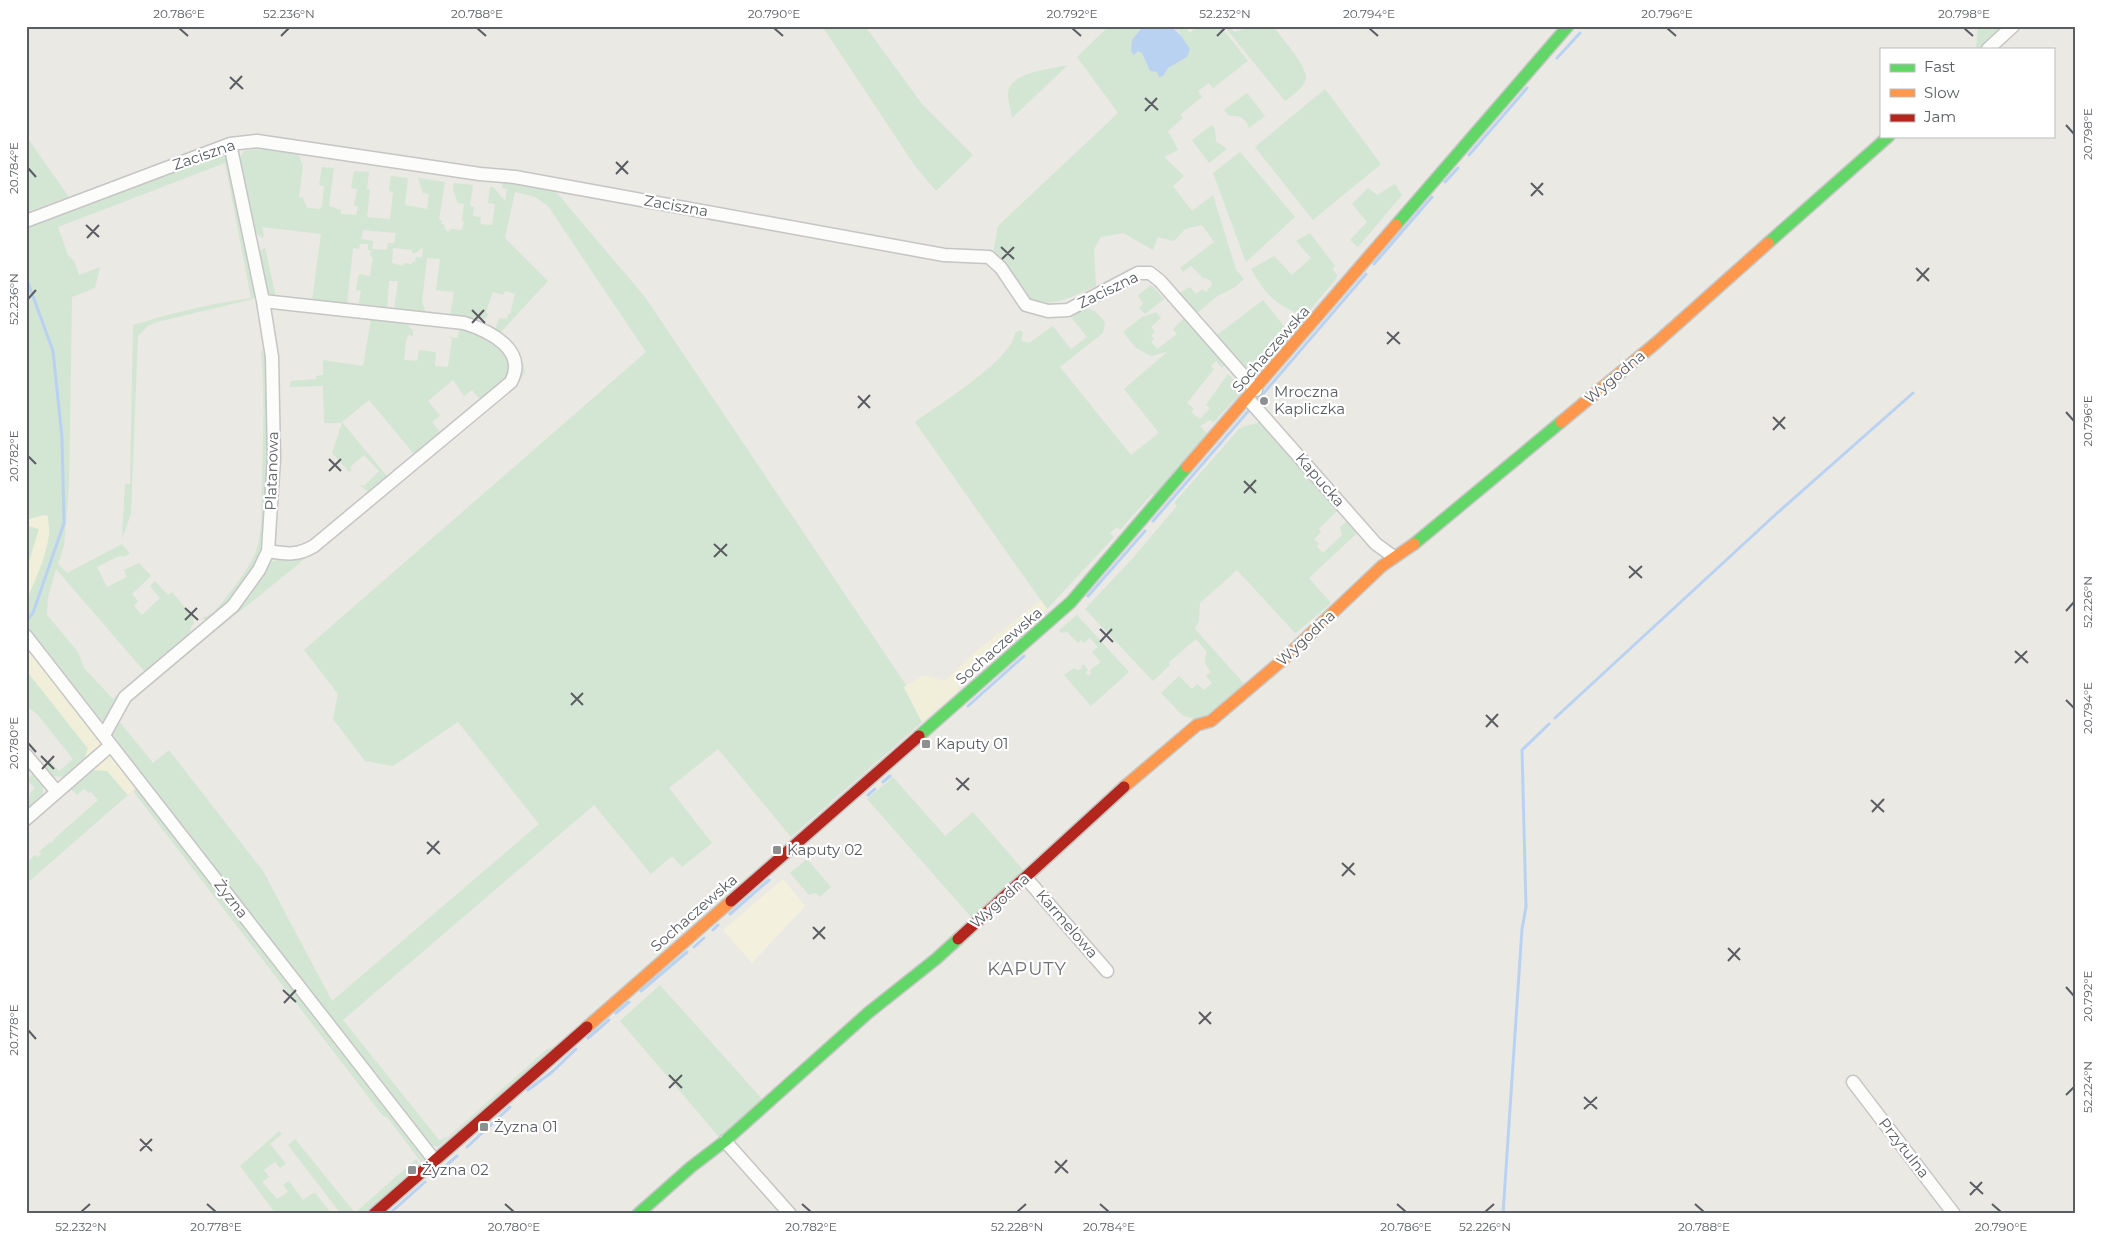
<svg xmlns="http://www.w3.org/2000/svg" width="2102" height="1240" viewBox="0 0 2102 1240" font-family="Montserrat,sans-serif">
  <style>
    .commercial { fill: #f3f1dd }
    .green { fill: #d3e5d3; fill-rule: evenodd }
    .sand { fill: #f1efda }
    .water { fill: #bad2f2 }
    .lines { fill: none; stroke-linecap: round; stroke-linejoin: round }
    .stream { stroke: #bad2f2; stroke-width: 3 }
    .street-casing { stroke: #c6c5c5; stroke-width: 15 }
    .fast-casing { stroke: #c5c6c4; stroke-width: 14 }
    .slow-casing { stroke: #c5c6c4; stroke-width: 14 }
    .jam-casing { stroke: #c5c6c4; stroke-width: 14 }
    .street { stroke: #fcfcfb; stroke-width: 12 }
    .fast { stroke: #63d668; stroke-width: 11 }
    .slow { stroke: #ff974d; stroke-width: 11 }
    .jam { stroke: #b3261e; stroke-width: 11 }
    .ticks { fill: none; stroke: #5a5d62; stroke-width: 2 }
    .poi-dot { fill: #8c8e90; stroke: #fff; stroke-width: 2 }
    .labels { text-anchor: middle; stroke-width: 4.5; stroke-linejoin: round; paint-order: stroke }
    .street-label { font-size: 15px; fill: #5a5d62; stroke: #fff }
    .poi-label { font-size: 15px; fill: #5a5d62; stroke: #fff; text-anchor: start }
    .quarter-label { font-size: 18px; letter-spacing: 1px; fill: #6b6e74; stroke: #fff }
    .neatline { fill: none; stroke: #5a5d62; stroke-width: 2 }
    .ticks-label { font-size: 12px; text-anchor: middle; fill: #5a5d62 }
  </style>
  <rect width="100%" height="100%" fill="#eae9e4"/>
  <path class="commercial" d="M783,879L805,906L752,963L723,930Z"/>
  <path class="green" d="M822,26H865L922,104L973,155L936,191L915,166Z
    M1109,26H1143L1132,40L1133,47L1143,53L1145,60L1168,68L1187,57L1179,31L1167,26H1184L1190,33L1197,26H1217L1220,29L1222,28L1248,61L1213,88L1209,83L1198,91L1202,97L1180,115L1183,118L1168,131L1178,150L1164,157L1184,176L1173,186L1192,211L1213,195L1236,270L1244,279L1235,287L1216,297L1196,314L1179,293L1190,287L1196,294L1202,289L1206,292L1212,285L1211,281L1206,278L1204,279L1191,266L1183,272L1180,268L1214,242L1202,225L1185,229L1174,241L1158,237L1153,250L1123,233L1101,237L1094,249L1096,286C1077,294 1051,310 1030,299C1022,295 1000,262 993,254L998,226L1118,113L1077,57Z
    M1224,26H1230L1234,32L1248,28V26H1273C1281,37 1307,66 1306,78C1305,88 1292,95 1285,101Z
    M1978,26H2007L1981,49H1976Z
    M1068,65L1012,118C1011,111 1008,102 1008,94C1008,72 1052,69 1068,65Z
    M1325,89L1381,164L1313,220L1255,147Z
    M1247,93L1265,116L1249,128C1246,118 1239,115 1229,116L1224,110Z
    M1212,125L1215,129L1216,141L1227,149L1209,163L1192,140Z
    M26,136L69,197L29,211L30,215L26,217Z
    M257,149L298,154L303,165L299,197L303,198L307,208L320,209L322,206L324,186L319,185L322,167L334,168L329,206L341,210V214L356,215L358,206H354L357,189L351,188L354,171L369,172L367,189H370L367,217L390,219L393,192L389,191L391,176L408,178L405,205L427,209L429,194L423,193L418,178L445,182L439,220H442L441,224L445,225L444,228L448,232L451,229L462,230L464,221H462L464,204L458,203L453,190L454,183L473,185L470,206L474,207L473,216L481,217L480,224L492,225L495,204L488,203L490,187H493L505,201L507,189L502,188L503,179L548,185L556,192L645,297L906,685L904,688L922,722L791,837L718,749L669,788L712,843L682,867L672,856L651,874L594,805L343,1020L439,1140L448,1137L546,1050L554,1046L438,1147L430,1145L339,1029L330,1016L327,1018L111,736L115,719L130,701L270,563C282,555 296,562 308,555L520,376C526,359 505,342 495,330L499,318L507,319L508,314H510L515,294L505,291L503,295L493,292L486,312L488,314L486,319L480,317L479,320L450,316L454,292L436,290L440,259L427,258L422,302L426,313L394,310L398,281H389L387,309L361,306L359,303L361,291L356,290L359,274L370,276L373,257L370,256L371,250H368V244H360L359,249L353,248L347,304L312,301L321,234L262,227L264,236L262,238L255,232L252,233L238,160L244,151ZM515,192L535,197L548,206L646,352L304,650L338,694L333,719L365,761L393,766L458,722L539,824L332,1001L263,871L169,750L153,763L118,720L131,702L213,633L369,507L521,378L525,372C521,351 518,346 500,333L548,281L505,238ZM363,230L396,233L394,243H388L387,250L372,249L373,241L361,239ZM423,247L422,258L416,257L415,262H412V264L404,263L403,266L392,263L393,248L412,250V253H416Z
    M1240,152L1295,217L1246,262L1213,173Z
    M223,153L227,154L256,297L249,300L157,322L149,325L138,336L131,514L122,539L125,484H130L133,325C172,313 210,304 251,298L225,163L58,227L68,255L74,261L79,275L100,267L95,288L72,297L69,487L64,546L58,564L67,573L122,544L130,553L124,557L123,556L117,557L97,567L107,587L127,577L124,570L139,563L151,576L132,594L138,601L134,606L142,615L160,598L150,586L155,581L168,595L172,592L193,617L194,624L191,626L190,631L194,632L103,726C93,713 27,635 26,626C21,588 55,556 44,515L26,520V227ZM56,569L144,671L113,699L84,668L78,652L47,615L48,597Z
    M1395,184L1402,195L1358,247L1350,240L1367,222L1352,204L1368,188L1377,195Z
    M1310,233L1335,266L1332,269L1337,275L1336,279L1304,317C1274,302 1269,299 1251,269L1274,256L1292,275L1311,258L1296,241Z
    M265,248L276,297L271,296L267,292L257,252Z
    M1151,285L1164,299L1145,314L1139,308L1143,304L1138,295Z
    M1263,300L1290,334L1258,370L1241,365L1216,336Z
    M1084,307L1095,311L1105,322L1103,333L1060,367L1131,455L1159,433L1124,389L1167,352L1151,356L1136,348L1123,332L1142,317L1156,312L1161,318L1151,327L1155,332L1151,335L1154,339L1151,342L1157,349L1177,334L1173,329L1183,319L1187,321L1225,365L1222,368L1216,361L1211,366L1214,369L1187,403L1194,409L1191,412L1200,419L1210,408L1206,405L1228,374L1236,382L1241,393L1213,423L1210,420L1200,426L1209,436L1156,498L1152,494L1120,530L1117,527L1110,533L1114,537L1047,609L915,422C938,405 1012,360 1015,333L1020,330L1023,332L1021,341L1029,343L1053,326L1071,349L1087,337L1071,317L1074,316L1072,312Z
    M371,319L406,323L413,331V336L408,335L406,341L404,360L417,361L419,350L436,352L435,366L448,367L452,339L448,337L458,338L459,329C480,328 500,346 512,361L511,376L484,398H479L472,390L464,396L453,380L428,401L440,416L432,422L440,432L414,454L369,400L342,422L387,476L368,492L360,485L364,486L379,471L364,455L350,467L352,470L349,472L332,453L342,423H324L323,386L290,387V383L291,381L316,379V376L323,375V360L363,366Z
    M261,350L267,357L271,417L263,550L255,570L231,604L209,621L202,618C212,616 221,604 227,596C238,582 249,568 256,551C263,531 261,505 262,483C263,439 265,395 261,350Z
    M1263,419L1317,488L1338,510L1319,529L1321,532L1314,539L1319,544L1317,547L1323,553L1342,535L1340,527L1346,522L1357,533L1309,578L1331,603L1297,632L1295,633L1237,570L1200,603L1199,621L1195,629L1247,687L1200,721L1182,715L1161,693L1179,676L1192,689L1197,684L1204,690L1212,683L1206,676L1211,672C1205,665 1203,660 1207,652L1196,639L1169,662L1170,665L1153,681L1085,609L1132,559L1177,506L1174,503L1239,429C1247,423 1255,427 1263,419Z
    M26,525L39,529L26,572L27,531Z
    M1077,615L1129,672L1091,706L1064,675L1074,668L1077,670L1081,669L1083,664L1088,670L1085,673L1089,676L1091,673L1090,670L1101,662L1092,652L1098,647L1090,638L1084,643L1081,640L1078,643L1067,632L1062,633L1059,630Z
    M26,670L88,749L84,761L64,777L53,776L44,765L49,760L59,771L73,759L37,714L26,706Z
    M92,770L107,771L128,795L26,884V863L35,855L38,857L41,854L39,852L50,842L52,843L54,839L98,800L91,792L89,793L84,789L77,795L71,789Z
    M32,774L43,786V796L26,810V799L31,795L30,793L35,788L27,780Z
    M893,777L945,836L973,812L1024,871L972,918L867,799Z
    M137,787L424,1153L425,1159L421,1162L387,1117L383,1116L133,791Z
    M807,859L831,887L820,897L816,893L809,895L790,873Z
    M660,985L763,1100L719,1137L620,1021Z
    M279,1131L282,1134L270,1144L286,1164L280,1168L275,1162L264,1170L269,1177L262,1182L277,1199L288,1192L283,1185L289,1181L303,1200L313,1193L316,1194L332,1214H276L240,1166Z
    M295,1139L355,1213L416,1159L419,1163L367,1214H341L288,1145Z"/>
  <path class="sand" d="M44,515L48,516C48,522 50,529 49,535C46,558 35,580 26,602V572L39,529L26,525V520Z
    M1041,600L1047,609L957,683L959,690L922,722L904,687L924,675L945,681L977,650Z
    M26,646L102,744L84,761L88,748L26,670Z
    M111,754L137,787L128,795L107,771L92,770Z"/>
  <path class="water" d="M1143,26C1172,26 1174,23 1190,49L1187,57L1168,68L1163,76L1159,77L1157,72L1150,71L1142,53L1138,51L1134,55L1131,51L1132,40Z"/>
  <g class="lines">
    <path class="stream" d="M1557,58L1580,33
      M1469,155L1527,88
      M1445,182L1458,168
      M1374,264L1432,197
      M26,277L53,351L62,438L64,523L33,613L26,621
      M1256,402L1366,274
      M1153,521L1251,408
      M1088,596L1145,531
      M968,706L1024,656
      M1555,718L1775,515L1913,393
      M883,782L890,776
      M868,795L875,789
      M730,914L769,880
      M713,930L718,925
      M694,947L704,938
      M641,991L687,952
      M616,1013L629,1002
      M588,1038L609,1020
      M528,1090L552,1072L576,1049
      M467,1147L510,1107
      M436,1174L457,1156
      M389,1214L425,1182
      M1503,1214L1522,929L1526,907L1522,750L1549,724"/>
    <defs>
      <path id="street" d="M1988,49L2013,26
        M26,221L230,144L257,141L480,174L515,177L944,255L989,257L1001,268L1026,305L1048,311L1068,310L1138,273H1150L1160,281L1256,390
        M263,301L464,323C490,331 528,350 511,382L314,546C297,556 287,554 268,551
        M1248,399L1376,544L1394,557
        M26,636L435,1161
        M104,735L125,697L233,606L259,570L268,551L274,458L272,357L263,301L230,144
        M26,755L57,792
        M26,819L111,745
        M1026,878L1107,971
        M1853,1082L1954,1214
        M725,1141L790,1214"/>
      <path id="fast" d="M1396,225L1568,26
        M1768,243L1889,136
        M1414,544L1561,422
        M919,736L1071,602L1187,467
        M638,1214L691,1167L725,1141L868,1013L936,959L958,939"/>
      <path id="slow" d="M1561,422L1656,343L1768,243
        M1187,467L1396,225
        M1124,787L1197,725L1211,721L1285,658L1382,566L1414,544
        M587,1027L731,901"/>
      <path id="jam" d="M731,901L919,736
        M958,939L1124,787
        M374,1214L587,1027"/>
    </defs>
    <use href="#street" class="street-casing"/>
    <use href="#fast" class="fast-casing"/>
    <use href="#slow" class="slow-casing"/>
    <use href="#jam" class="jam-casing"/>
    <use href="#street" class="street"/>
    <use href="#fast" class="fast"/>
    <use href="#slow" class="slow"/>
    <use href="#jam" class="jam"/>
  </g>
  <path class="ticks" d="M179,28L188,36M477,28L486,36M774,28L783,36M1072,28L1081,36M1369,28L1378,36M1667,28L1676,36M1964,28L1973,36M281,36L289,28M1217,36L1225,28M230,77L243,89M230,89L242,76M1145,98L1158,110M1145,111L1157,98M2066,125L2074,134M616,162L628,174M28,168L36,177M616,174L628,161M1531,183L1543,195M1531,196L1543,183M86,225L99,237M87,238L99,225M1001,247L1014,259M1002,259L1014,247M1916,268L1929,281M1917,281L1929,268M28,299L36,290M472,310L485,323M472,323L484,310M1387,332L1400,344M1387,344L1399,332M858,396L870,408M858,408L870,395M2066,412L2074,421M1773,417L1785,429M1773,430L1785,417M28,456L36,464M329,459L341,471M329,471L341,459M1244,481L1256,493M1244,493L1256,480M714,544L727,556M714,557L727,544M1629,566L1642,578M1629,578L1642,566M185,608L198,620M2066,611L2074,602M185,620L197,608M1100,629L1113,642M1100,642L1112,629M2015,651L2028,663M2015,663L2027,651M571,693L583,705M2066,700L2074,708M571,705L583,693M1486,715L1498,727M1486,727L1498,714M28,743L36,752M41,756L54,769M42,769L54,756M956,778L969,790M957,790L969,778M1871,800L1884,812M1872,812L1884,799M427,842L440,854M427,854L439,841M1342,863L1355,875M1342,876L1354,863M813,927L825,939M813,939L825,927M1728,948L1740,960M1728,961L1740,948M2066,987L2074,996M283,990L296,1002M284,1003L296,990M1199,1012L1211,1024M1199,1024L1211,1012M28,1030L36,1039M669,1075L682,1088M669,1088L682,1075M2066,1095L2074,1087M1584,1097L1597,1109M1584,1109L1597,1097M140,1139L152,1151M140,1151L152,1139M1055,1161L1068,1173M1055,1173L1067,1160M1970,1182L1983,1194M1970,1195L1982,1182M207,1204L216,1212M505,1204L514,1212M802,1204L811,1212M1100,1204L1109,1212M1397,1204L1406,1212M1695,1204L1704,1212M1992,1204L2001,1212M81,1212L90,1204M1017,1212L1026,1204M1485,1212L1494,1204"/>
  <g class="poi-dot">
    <circle cx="1264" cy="401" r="5"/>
    <rect x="921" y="739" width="10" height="10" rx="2.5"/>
    <rect x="772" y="845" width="10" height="10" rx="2.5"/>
    <rect x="479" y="1122" width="10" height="10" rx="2.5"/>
    <rect x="407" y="1165" width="10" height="10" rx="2.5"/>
  </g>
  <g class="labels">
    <g class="street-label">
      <text transform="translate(204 155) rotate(-19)" y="5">Zaciszna</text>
      <text transform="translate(676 206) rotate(10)" y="5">Zaciszna</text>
      <text transform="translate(1108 290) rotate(-26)" y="5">Zaciszna</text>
      <text transform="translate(1271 349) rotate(-49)" y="5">Sochaczewska</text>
      <text transform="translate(1615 377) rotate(-40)" y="5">Wygodna</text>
      <text transform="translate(272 471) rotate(-88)" y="5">Platanowa</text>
      <text transform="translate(1320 480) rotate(49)" y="5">Kapucka</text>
      <text transform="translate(1306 638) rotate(-43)" y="5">Wygodna</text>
      <text transform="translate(999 646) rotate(-41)" y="5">Sochaczewska</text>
      <text transform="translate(231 899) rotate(52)" y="5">Żyzna</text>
      <text transform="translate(1000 901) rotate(-42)" y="5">Wygodna</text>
      <text transform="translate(694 913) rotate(-41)" y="5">Sochaczewska</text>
      <text transform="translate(1067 924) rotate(49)" y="5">Karmelowa</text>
      <text transform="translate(1904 1148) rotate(52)" y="5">Przytulna</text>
    </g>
    <g class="poi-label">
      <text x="1274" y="397">Mroczna<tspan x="1274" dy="17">Kapliczka</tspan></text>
      <text x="936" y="749">Kaputy 01</text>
      <text x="787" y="855">Kaputy 02</text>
      <text x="494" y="1132">Żyzna 01</text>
      <text x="422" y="1175">Żyzna 02</text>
    </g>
    <g class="quarter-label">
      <text x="1027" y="975">KAPUTY</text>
    </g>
  </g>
  <rect width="2102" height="1240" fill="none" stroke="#ffffff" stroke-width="55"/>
  <rect x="1880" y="48" width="175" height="90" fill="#ffffff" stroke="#bdbec0"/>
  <rect x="1890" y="64" width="25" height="8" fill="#63d668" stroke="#bdbec0"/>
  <text x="1924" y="72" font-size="15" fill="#5a5d62">Fast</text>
  <rect x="1890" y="89" width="25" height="8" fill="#ff974d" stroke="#bdbec0"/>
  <text x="1924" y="98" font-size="15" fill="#5a5d62">Slow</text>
  <rect x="1890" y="114" width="25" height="8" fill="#b3261e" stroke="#bdbec0"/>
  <text x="1924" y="122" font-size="15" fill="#5a5d62">Jam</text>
  <rect x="28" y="28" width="2046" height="1184" class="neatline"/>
  <g class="ticks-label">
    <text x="179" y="18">20.786°E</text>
    <text x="289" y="18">52.236°N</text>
    <text x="477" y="18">20.788°E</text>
    <text x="774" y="18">20.790°E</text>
    <text x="1072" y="18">20.792°E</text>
    <text x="1225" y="18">52.232°N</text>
    <text x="1369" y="18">20.794°E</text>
    <text x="1667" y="18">20.796°E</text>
    <text x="1964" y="18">20.798°E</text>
    <text transform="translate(2088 134) rotate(-90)" y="4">20.798°E</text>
    <text transform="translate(14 168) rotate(-90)" y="4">20.784°E</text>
    <text transform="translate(14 299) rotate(-90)" y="4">52.236°N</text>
    <text transform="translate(2088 421) rotate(-90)" y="4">20.796°E</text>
    <text transform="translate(14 456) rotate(-90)" y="4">20.782°E</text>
    <text transform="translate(2088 602) rotate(-90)" y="4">52.226°N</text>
    <text transform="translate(2088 708) rotate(-90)" y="4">20.794°E</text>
    <text transform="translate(14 743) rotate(-90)" y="4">20.780°E</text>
    <text transform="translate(2088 996) rotate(-90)" y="4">20.792°E</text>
    <text transform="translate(14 1030) rotate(-90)" y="4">20.778°E</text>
    <text transform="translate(2088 1087) rotate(-90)" y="4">52.224°N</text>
    <text x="81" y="1231">52.232°N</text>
    <text x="216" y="1231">20.778°E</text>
    <text x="514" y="1231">20.780°E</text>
    <text x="811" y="1231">20.782°E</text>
    <text x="1017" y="1231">52.228°N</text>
    <text x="1109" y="1231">20.784°E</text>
    <text x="1406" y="1231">20.786°E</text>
    <text x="1485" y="1231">52.226°N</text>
    <text x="1704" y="1231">20.788°E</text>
    <text x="2001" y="1231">20.790°E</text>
  </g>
</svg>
